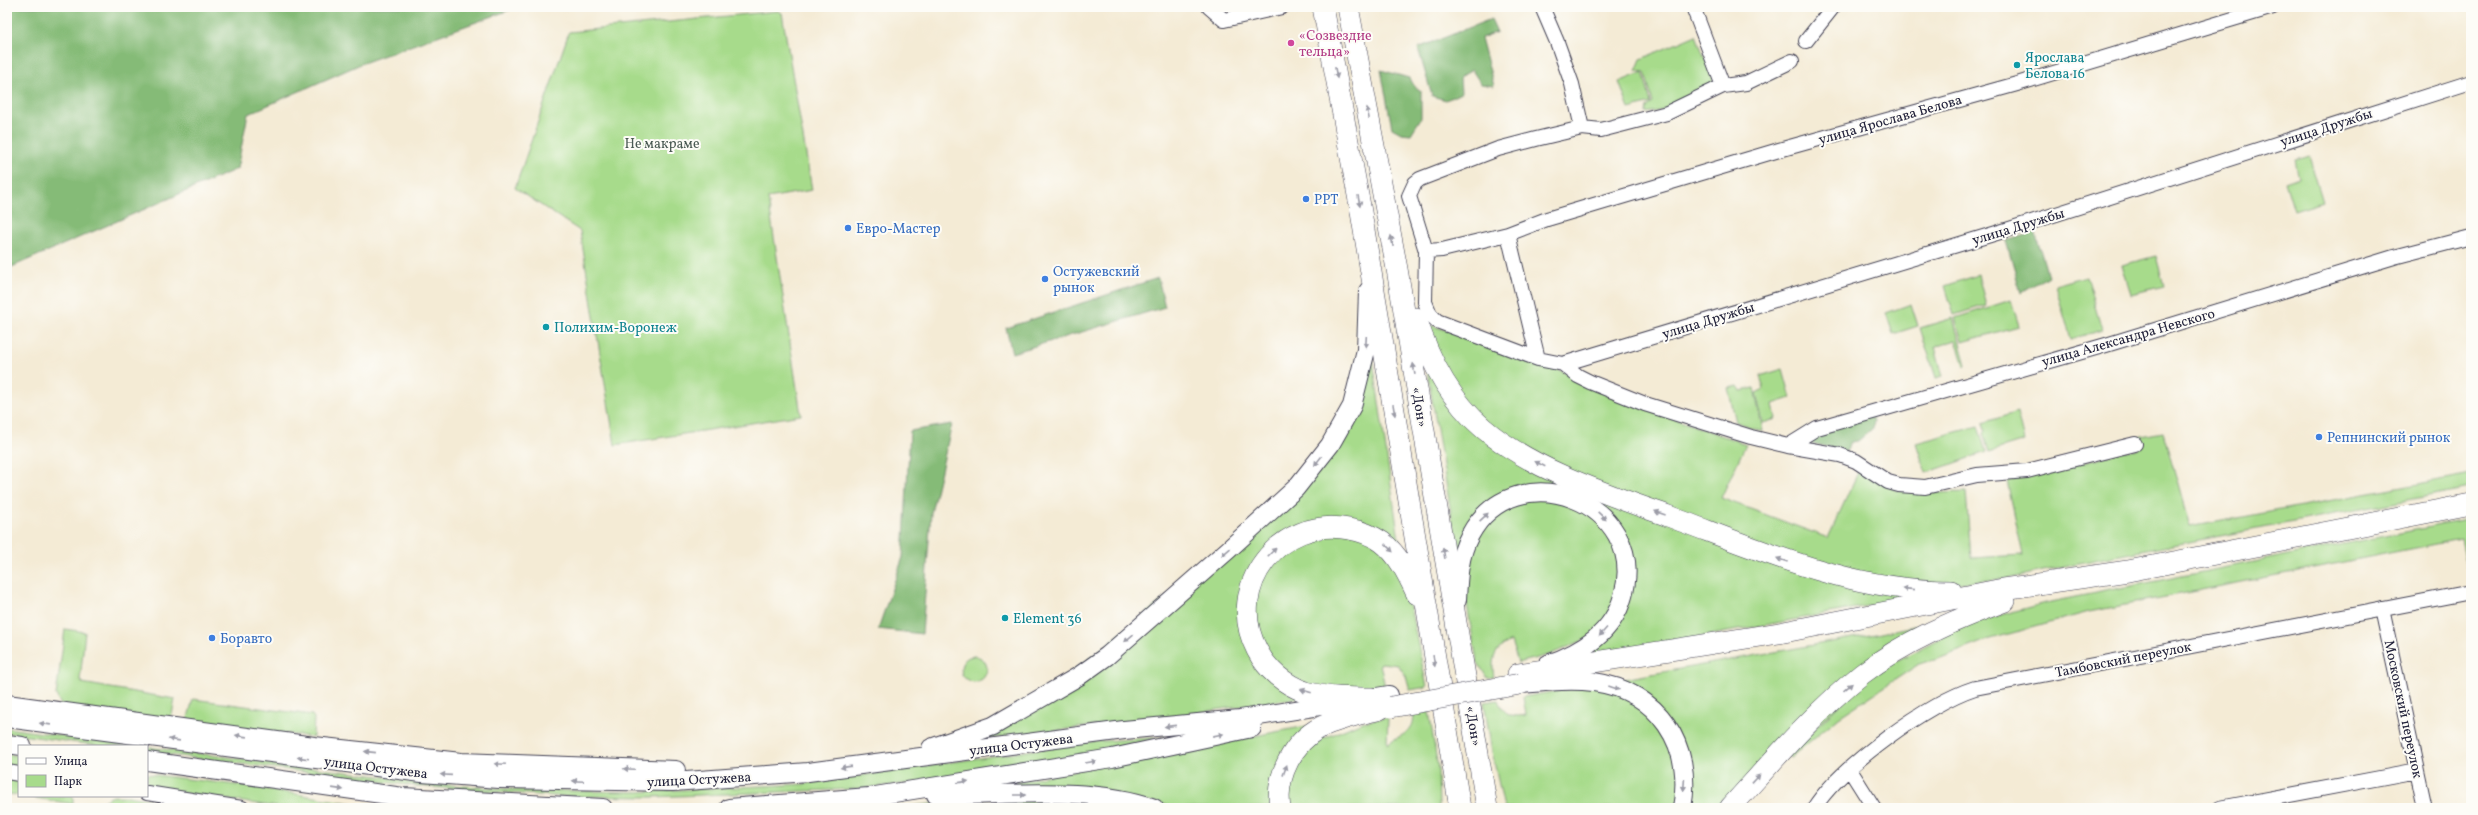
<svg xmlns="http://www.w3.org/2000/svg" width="2478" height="815" viewBox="0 0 2478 815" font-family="Vollkorn,serif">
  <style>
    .green { fill: #a7db8b; stroke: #647e63 }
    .forest { fill: #85bb77; stroke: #546e59 }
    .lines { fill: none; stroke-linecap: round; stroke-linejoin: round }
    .minor-casing { stroke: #424052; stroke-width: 16 }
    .major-casing { stroke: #424052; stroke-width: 20 }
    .highway-casing { stroke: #424052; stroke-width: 22 }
    .minor { stroke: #fff; stroke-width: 14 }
    .major { stroke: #fff; stroke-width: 18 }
    .highway { stroke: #fff; stroke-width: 21 }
    .highway-bridge-casing { stroke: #424052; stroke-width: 22; stroke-linecap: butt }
    .highway-bridge { stroke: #fff; stroke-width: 21 }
    .oneway { fill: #9c9ca7 }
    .hotel-dot { fill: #d1479c; stroke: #fdfcf7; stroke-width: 1.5 }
    .culture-dot { fill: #0f9aa8; stroke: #fdfcf7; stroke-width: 1.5 }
    .shop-dot { fill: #3f7fe0; stroke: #fdfcf7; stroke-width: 1.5 }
    .labels { text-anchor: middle; stroke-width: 4; stroke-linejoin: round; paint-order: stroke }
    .hotel-label { font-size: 14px; fill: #b23c85; stroke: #fdfcf7; text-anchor: start }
    .culture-label { font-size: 14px; fill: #0d838f; stroke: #fdfcf7; text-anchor: start }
    .street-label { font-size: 14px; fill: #22223b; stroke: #fdfcf7 }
    .park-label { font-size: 14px; fill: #4a5a53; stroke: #fdfcf7 }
    .shop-label { font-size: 14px; fill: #366cbe; stroke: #fdfcf7; text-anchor: start }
  </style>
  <rect width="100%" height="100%" fill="#fdfcf7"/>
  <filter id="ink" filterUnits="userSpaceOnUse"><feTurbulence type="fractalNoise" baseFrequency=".025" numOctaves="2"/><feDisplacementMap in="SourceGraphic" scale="8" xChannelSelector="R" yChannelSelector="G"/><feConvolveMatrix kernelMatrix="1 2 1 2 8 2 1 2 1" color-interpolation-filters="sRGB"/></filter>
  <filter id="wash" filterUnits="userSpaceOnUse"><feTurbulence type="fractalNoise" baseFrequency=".012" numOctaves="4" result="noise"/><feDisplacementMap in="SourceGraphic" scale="16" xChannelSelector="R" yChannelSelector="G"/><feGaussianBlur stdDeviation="0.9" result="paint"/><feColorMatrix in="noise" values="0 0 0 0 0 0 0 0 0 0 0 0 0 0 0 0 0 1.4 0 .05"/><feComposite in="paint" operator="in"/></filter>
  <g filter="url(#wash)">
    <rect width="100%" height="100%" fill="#f4ebd5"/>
    <path class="green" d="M778,11L782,13L812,190L768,198L801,415L615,445L580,231L515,188L569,32Z
      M1696,35L1716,87L1665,110L1646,113L1647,107L1653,103L1645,72L1636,71L1641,59Z
      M1643,72L1651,103L1629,109L1619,82Z
      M2309,156L2323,202L2294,211L2285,182L2299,177L2295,160Z
      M2156,256L2164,286L2131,294L2122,265Z
      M1978,275L1986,305L1954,315L1945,286Z
      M2086,276L2102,330L2071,339L2055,285Z
      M2011,300L2019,326L1962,342L1955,318Z
      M1911,304L1918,326L1893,334L1886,313Z
      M1953,318L1966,365L1964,366L1956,340L1935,347L1943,376L1936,378L1920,328Z
      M1428,324L1549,365L1617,399L1746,444L1721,498L1828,538L1860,468L1895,490L1931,493L1966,492L1971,558L2023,555L2007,481L2139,448L2136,437L2163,432L2190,527L2471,474V488L2074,564L2012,578L1947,584L1927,595L1598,656L1584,640L1549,655L1518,663L1511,641C1494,649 1491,659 1494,677L1487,678L1477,661L1457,549L1428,375Z
      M1372,354L1406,588L1427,687L1410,690L1406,676L1398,665L1382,663L1380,664L1385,687L1303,697L1175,716L970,741L1002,728L1303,488Z
      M1783,369L1791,398L1773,404L1776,419L1763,423L1756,393L1764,389L1760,376Z
      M1738,386L1741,391L1754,388L1763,431L1736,422L1728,388Z
      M2017,412L2024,441L1989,452L1983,433L1985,431L1983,423Z
      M1978,426L1986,452L1926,473L1916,443Z
      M2471,519V584L2461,539L2089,612L1987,640L1938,659L1919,664L1839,717L1790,758L1787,754L1875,672L1967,624L2045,603Z
      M1931,622L1723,808H1504L1492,752L1484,702L1498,700C1503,714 1512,718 1526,715L1523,697L1881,633Z
      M65,629L85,632L80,680L82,683L175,699L172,715L167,722L62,707L56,695Z
      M961 669a13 13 0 1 1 26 0a13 13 0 1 1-26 0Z
      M193,699L312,715L314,718L313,737L187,721Z
      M1429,711L1438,769L1439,808H1172L1160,803L977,789L1312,725L1325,738L1362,722L1388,717L1387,744C1400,734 1414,735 1414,714Z
      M7,728L136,746H101L7,733Z
      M1164,737L1011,769L921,782L855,789L652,797L553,796L416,786L147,752V747L449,785L524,790L635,792L804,784L1088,742Z
      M7,754L19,756V769L7,767Z
      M147,774L253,787L381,808H285L147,788Z
      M7,778L19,780V795L7,794Z
      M23,796H73V804Z
      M113,796H129L198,808H100L103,801Z
      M948,802C1008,802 1072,797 1132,808H893Z"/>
    <path class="forest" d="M7,7H518L363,63L248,114L237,169L7,269Z
      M1491,19L1497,32L1481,38L1494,86L1481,84L1472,70L1460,77L1461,93L1446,100L1432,96L1418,48Z
      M1381,70L1409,78L1412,84L1421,91V118L1411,134L1401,133L1392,128Z
      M2035,232L2048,276L2021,293L2006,241Z
      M1158,278L1165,307L1012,353L1006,328Z
      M1868,415L1874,420L1873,428L1858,441L1851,442L1846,452L1812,443L1816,432Z
      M952,424L931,513L922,634L878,629L903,557L910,431Z"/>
  </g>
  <g filter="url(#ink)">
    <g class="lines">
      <defs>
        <path id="minor" d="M1209,7L1224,20L1282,7
          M1542,7L1557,42L1572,84L1582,128
          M1693,7L1723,86
          M1806,41L1833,7
          M1792,61L1746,83L1723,86L1667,113L1601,130L1582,128L1536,139L1498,149L1420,179L1415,183L1409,196L1426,251L1442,250L1508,234L1547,219L1779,150L2017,84L2273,7
          M1508,234L1538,359
          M1426,251L1425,302L1430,314L1437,321L1538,359L1563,364L1578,376L1590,382L1645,404L1751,437L1788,446L1840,455L1856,461L1888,482L1899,485L1925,487L1977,475L2027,471L2135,444
          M1563,364L2000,232L2471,82
          M1788,446L1817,428L2106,345L2394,257L2471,237
          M2382,609L2425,808
          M1850,770L1874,808
          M7,772L19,774
          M147,793L242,808
          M1814,808C1841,766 1928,703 1975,688L2471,592
          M2220,808L2417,771"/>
        <path id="major" d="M1457,600C1458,578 1459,555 1470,535C1515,451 1650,502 1623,596C1613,633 1582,652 1548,664
          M1520,684C1544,682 1569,679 1594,682C1658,691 1694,745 1682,808
          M7,704L314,746L461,762L676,770
          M7,718L422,773L499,779L673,782L808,772L1124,730L1240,719L1389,695
          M7,744L22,746
          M931,748L993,726L1079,676L1107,656L1228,550L1296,488L1330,445L1352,406L1366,350L1368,291
          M147,761L403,797L603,808
          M936,795C1003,796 1090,785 1154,808
          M729,808L869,797L1112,758L1252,728"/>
        <path id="highway" d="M1323,7L1360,206L1460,808
          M1348,7L1397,269L1487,808
          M1416,318C1429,359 1449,399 1483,428C1532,470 1607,494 1668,516C1760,550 1850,591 1951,591
          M1518,674L1779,633L2003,589L2128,571L2471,504
          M1372,698C1350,698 1328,698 1306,692C1285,685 1267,670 1257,650C1224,587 1280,515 1349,529C1361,531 1372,535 1382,542C1399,555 1408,575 1417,594
          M1280,808C1275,776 1293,742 1321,727C1339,718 1361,714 1380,709
          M1730,808C1772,762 1813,713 1862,674C1905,641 1955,620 2005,601"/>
      </defs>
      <use href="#minor" class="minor-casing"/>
      <use href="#major" class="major-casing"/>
      <use href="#highway" class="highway-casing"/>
      <use href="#minor" class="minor"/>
      <use href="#major" class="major"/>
      <use href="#highway" class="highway"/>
      <defs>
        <path id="highway-bridge" d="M1391,707L1520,684"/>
      </defs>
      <use href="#highway-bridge" class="highway-bridge-casing"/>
      <use href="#highway-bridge" class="highway-bridge"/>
    </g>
    <defs><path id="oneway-solid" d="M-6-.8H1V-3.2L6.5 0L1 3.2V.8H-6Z"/></defs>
    <g class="oneway">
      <use href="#oneway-solid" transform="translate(1336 73) rotate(79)"/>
      <use href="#oneway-solid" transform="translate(1368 113) rotate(-101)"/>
      <use href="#oneway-solid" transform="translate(1359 201) rotate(80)"/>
      <use href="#oneway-solid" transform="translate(1392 241) rotate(-101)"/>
      <use href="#oneway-solid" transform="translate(1366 342) rotate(93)"/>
      <use href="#oneway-solid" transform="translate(1414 369) rotate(-99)"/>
      <use href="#oneway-solid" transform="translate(1394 410) rotate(80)"/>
      <use href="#oneway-solid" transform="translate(1318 461) rotate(128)"/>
      <use href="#oneway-solid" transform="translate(1540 464) rotate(-153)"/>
      <use href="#oneway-solid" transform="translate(1660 513) rotate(-160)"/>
      <use href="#oneway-solid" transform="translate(1602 516) rotate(44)"/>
      <use href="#oneway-solid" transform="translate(1484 517) rotate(-43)"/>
      <use href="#oneway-solid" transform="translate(1389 548) rotate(43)"/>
      <use href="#oneway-solid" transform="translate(1226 552) rotate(139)"/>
      <use href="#oneway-solid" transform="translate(1272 552) rotate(-45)"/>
      <use href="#oneway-solid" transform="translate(1444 553) rotate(-99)"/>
      <use href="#oneway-solid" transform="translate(1782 560) rotate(-160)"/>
      <use href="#oneway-solid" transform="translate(1908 589) rotate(-174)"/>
      <use href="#oneway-solid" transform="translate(1603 632) rotate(132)"/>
      <use href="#oneway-solid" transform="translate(1129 638) rotate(139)"/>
      <use href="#oneway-solid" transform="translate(1434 661) rotate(81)"/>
      <use href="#oneway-solid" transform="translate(1848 687) rotate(-41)"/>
      <use href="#oneway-solid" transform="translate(1614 688) rotate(19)"/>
      <use href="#oneway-solid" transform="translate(1306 691) rotate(-162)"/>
      <use href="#oneway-solid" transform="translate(45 724) rotate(-172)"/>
      <use href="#oneway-solid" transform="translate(1170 726) rotate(174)"/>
      <use href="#oneway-solid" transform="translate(1218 735) rotate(-11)"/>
      <use href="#oneway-solid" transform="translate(241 736) rotate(-172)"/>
      <use href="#oneway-solid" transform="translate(174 740) rotate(-172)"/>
      <use href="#oneway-solid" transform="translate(370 752) rotate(-174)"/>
      <use href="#oneway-solid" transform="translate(303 758) rotate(-173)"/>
      <use href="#oneway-solid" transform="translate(1091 762) rotate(-10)"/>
      <use href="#oneway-solid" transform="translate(500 764) rotate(-177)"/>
      <use href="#oneway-solid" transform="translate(846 767) rotate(172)"/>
      <use href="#oneway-solid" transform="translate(629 769) rotate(-178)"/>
      <use href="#oneway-solid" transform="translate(1285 770) rotate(-70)"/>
      <use href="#oneway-solid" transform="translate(446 775) rotate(-176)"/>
      <use href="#oneway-solid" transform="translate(1756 779) rotate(-47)"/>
      <use href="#oneway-solid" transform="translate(578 781) rotate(-178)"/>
      <use href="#oneway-solid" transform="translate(963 782) rotate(-8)"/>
      <use href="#oneway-solid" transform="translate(1684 785) rotate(94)"/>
      <use href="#oneway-solid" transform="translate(338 789) rotate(8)"/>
      <use href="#oneway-solid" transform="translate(1020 795)"/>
    </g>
  </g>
  <circle class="hotel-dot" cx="1291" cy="43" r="4"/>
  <g class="culture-dot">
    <circle cx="2017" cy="65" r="4"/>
    <circle cx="546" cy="327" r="4"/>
    <circle cx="1005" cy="618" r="4"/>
  </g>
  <g class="shop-dot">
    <circle cx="1306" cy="199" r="4"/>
    <circle cx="848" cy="228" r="4"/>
    <circle cx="1045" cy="279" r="4"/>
    <circle cx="2319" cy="437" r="4"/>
    <circle cx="212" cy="638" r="4"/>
  </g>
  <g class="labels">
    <g class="hotel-label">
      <text x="1299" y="40">«Созвездие<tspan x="1299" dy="16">тельца»</tspan></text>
    </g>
    <g class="culture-label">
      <text x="2025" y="62">Ярослава<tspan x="2025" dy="16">Белова 16</tspan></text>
      <text x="554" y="332">Полихим-Воронеж</text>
      <text x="1013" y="623">Element 36</text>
    </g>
    <g class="street-label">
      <text transform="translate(1890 119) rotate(-16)" y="5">улица Ярослава Белова</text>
      <text transform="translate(2326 127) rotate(-18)" y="5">улица Дружбы</text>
      <text transform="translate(2018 226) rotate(-17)" y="5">улица Дружбы</text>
      <text transform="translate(1708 320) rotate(-17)" y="5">улица Дружбы</text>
      <text transform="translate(2128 337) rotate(-16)" y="5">улица Александра Невского</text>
      <text transform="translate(1420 407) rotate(81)" y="5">«Дон»</text>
      <text transform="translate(2123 659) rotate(-11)" y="5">Тамбовский переулок</text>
      <text transform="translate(2404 709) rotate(78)" y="5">Московский переулок</text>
      <text transform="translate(1474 726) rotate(81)" y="5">«Дон»</text>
      <text transform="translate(1021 744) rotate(-7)" y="5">улица Остужева</text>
      <text transform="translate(376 767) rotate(7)" y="5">улица Остужева</text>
      <text transform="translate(699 779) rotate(-3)" y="5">улица Остужева</text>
    </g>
    <g class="park-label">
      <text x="662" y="148">Не макраме</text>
    </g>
    <g class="shop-label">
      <text x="1314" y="204">РРТ</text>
      <text x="856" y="233">Евро-Мастер</text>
      <text x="1053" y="276">Остужевский<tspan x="1053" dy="16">рынок</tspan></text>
      <text x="2327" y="442">Репнинский рынок</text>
      <text x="220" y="643">Боравто</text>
    </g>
  </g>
  <rect width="2478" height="815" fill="none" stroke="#fdfcf7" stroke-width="24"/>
  <rect x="18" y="745" width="130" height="52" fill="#fdfcf7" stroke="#a5a5ac"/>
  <rect x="26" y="758" width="20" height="6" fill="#ffffff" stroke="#a5a5ac"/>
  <text x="54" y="765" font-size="12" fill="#22223b">Улица</text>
  <rect x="26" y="775" width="20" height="12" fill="#a7db8b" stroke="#a5a5ac"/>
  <text x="54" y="785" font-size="12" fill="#22223b">Парк</text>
</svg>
